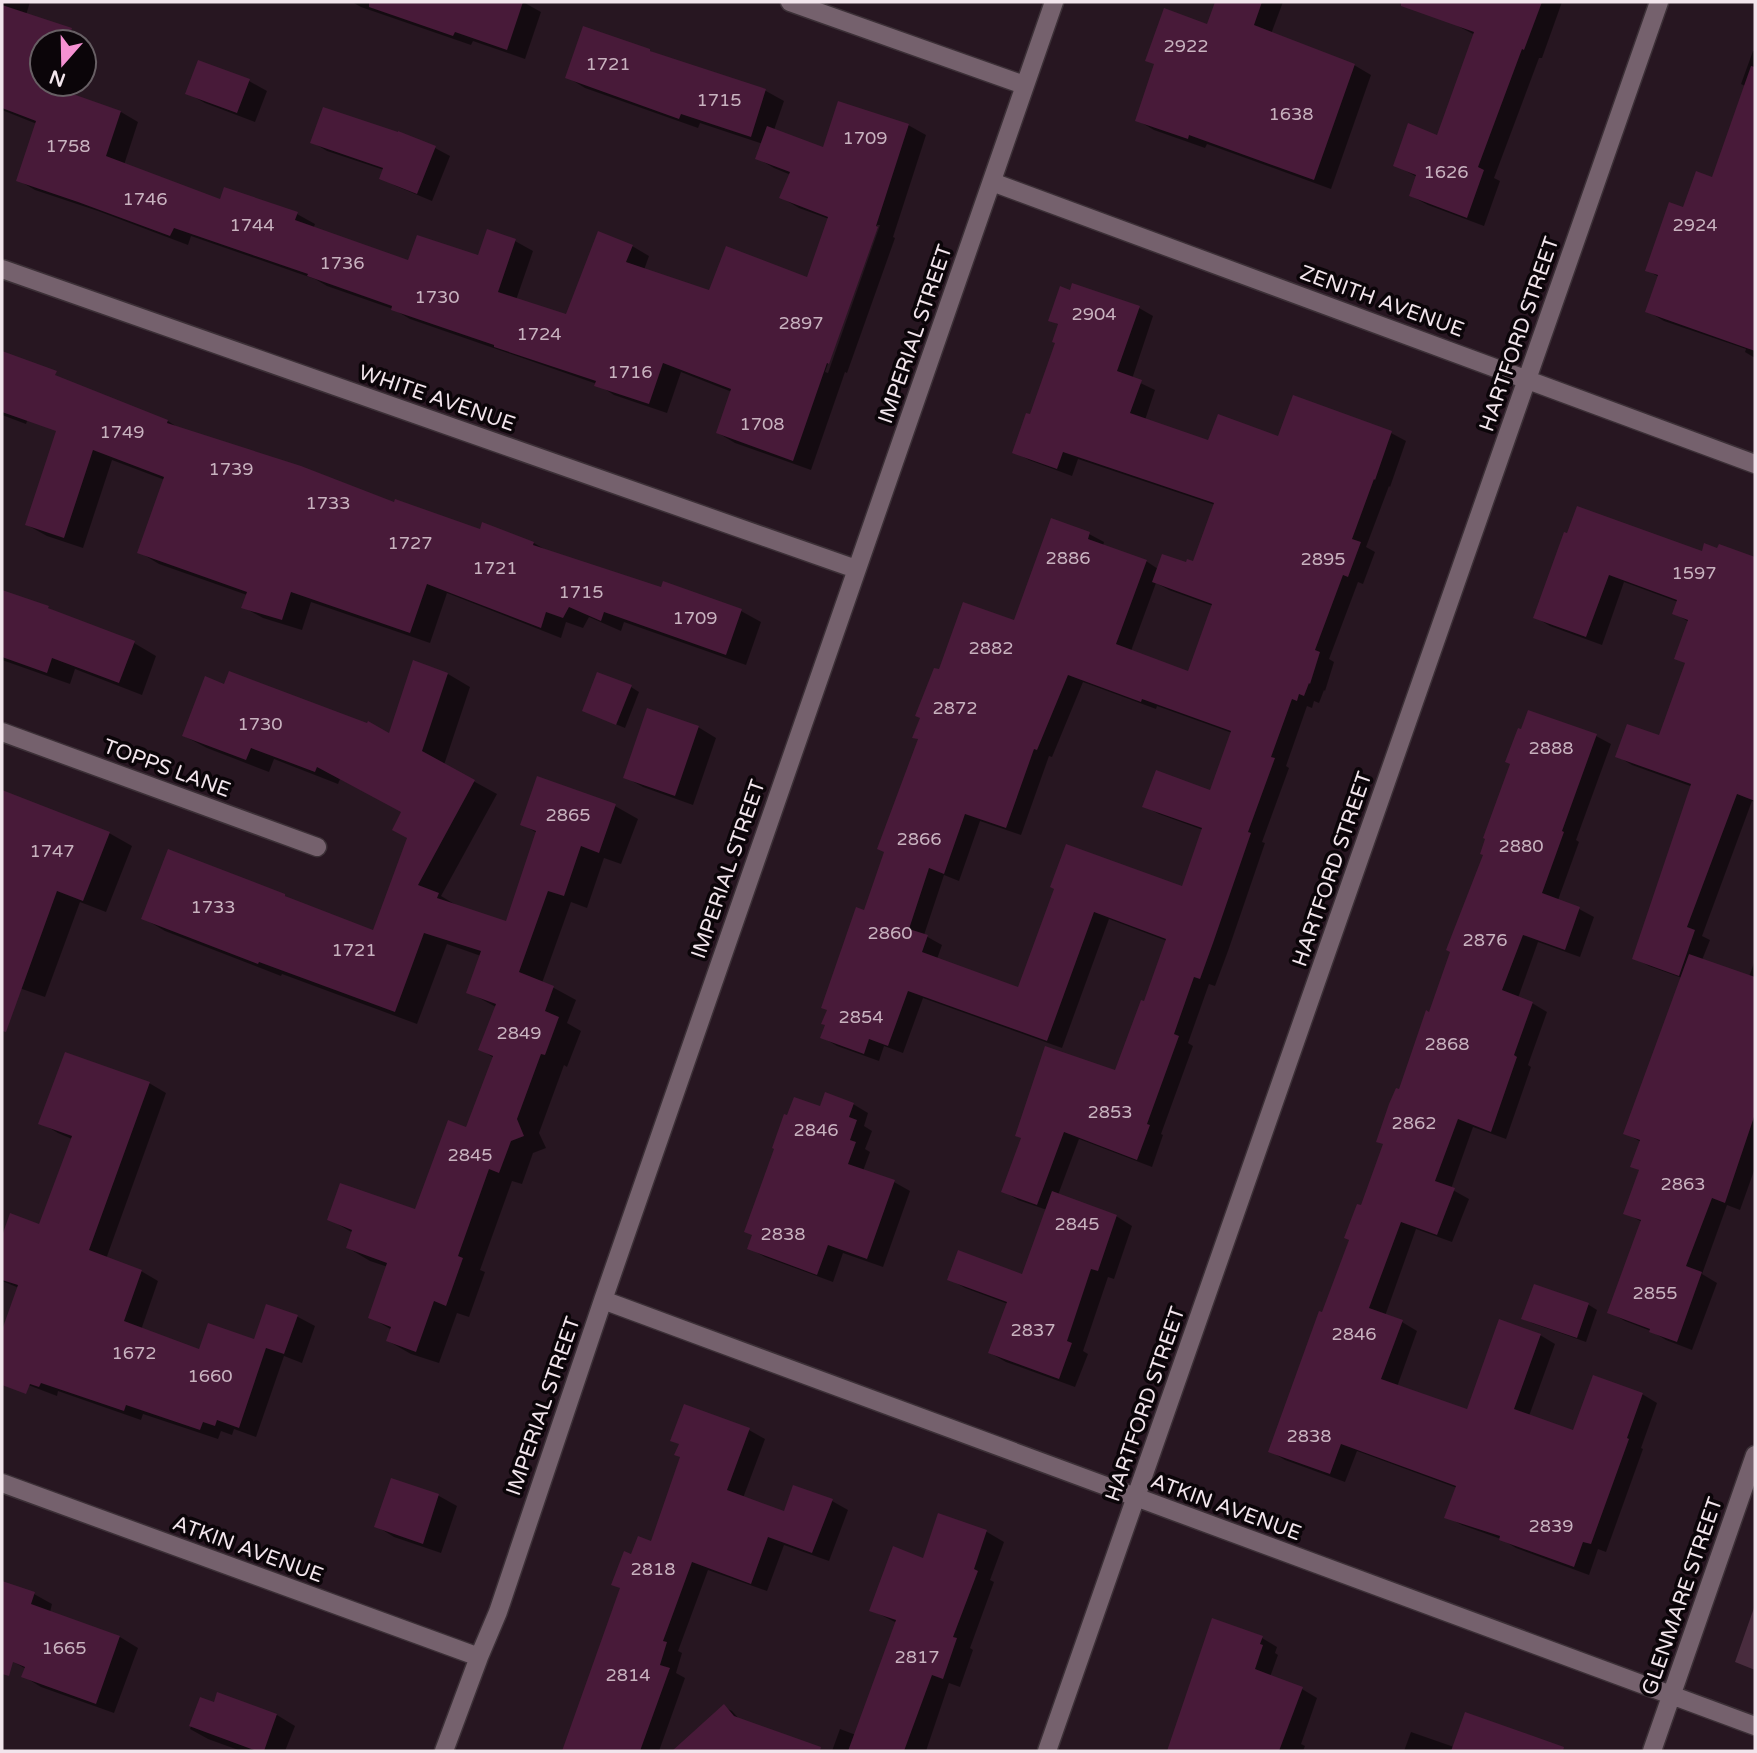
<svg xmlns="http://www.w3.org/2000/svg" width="1757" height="1753" viewBox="0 0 1757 1753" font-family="'Varela Round',sans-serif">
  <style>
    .green { fill: #492c3e }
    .shadow { fill: #0007; fill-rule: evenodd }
    .building { fill: #481a39; fill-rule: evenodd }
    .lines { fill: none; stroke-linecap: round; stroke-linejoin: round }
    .street-casing { stroke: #3c3037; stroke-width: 21 }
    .street { stroke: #75616d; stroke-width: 18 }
    .labels { text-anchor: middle; stroke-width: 7; stroke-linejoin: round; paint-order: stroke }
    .number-label { font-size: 18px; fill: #c8b2bf }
    .street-label { font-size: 21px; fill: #f2e5ec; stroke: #0b0509 }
  </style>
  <rect width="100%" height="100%" fill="#271621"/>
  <path class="green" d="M1755,1605V1670L1735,1662Z"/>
  <path class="shadow" d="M2,2H30L26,15L72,30L89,40L84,56V42H42V84H75L71,95L121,112L138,122L124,165L221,201L297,214L315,224L313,229L409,262L479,257L515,241L533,251L516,300L567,317L632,246L649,256L644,270L711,292L808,279L829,219L799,208L782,198L791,175L774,168L757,158L763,144L700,123L698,128L585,88L567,77L650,51L658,55L766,91L784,101L774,130L824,150L908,125L926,135L893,237L895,238L847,373L845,372L811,470L735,443L718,433L732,392L681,372L667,413L614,395L597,384L410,319L393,309L327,286L315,279L191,236L188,245L98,211L35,190L18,180L37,124L2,110ZM877,225H880L828,373L825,372Z
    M352,2H523L541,12L525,59L473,41L471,45L361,7Z
    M1217,2H1283L1271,34L1354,65L1371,75L1331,189L1207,144L1205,148L1154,130L1137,120L1208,26Z
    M1460,2H1562L1542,58H1539L1494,178L1500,181L1484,226L1428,205L1411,196L1417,177L1395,165L1438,137L1475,35L1452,23Z
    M1753,51H1755V358L1745,352L1746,349L1664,321L1647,311L1659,277L1647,270L1684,209L1713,179L1745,86L1741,84Z
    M249,81L267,91L255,122L205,103L187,93Z
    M312,142L435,148L450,156L432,201L396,186L381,178L384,170L327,151Z
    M1139,308L1153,316L1132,379L1155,390L1145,420L1209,442L1391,433L1406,441L1390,487L1389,486L1366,547L1375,552L1363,584L1358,582L1329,659L1334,662L1325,691L1324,690L1319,703L1314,701L1312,708L1307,706L1286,766L1289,768L1262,842L1265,843L1228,951L1215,986L1209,984L1188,1043L1193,1046L1161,1134L1163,1135L1152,1167L1079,1139L1058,1195L1116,1216L1132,1226L1114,1279L1108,1277L1083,1351L1088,1354L1075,1387L1006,1362L990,1353L1008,1304L965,1288L949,1279L1023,1276L1047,1210L1018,1200L1003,1191L1116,1073L1145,1003L1167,941L1109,919L1062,1048L923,998L903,1053L884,1046L879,1061L837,1046L822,1037L866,912L940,671L1015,622L1089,534L1104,542L1103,546L1146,561L1158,569L1194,564L1215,505L1078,459L1072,476L1029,460L1014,452L1031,416L1057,343L1059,325L1050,320ZM1156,583L1169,590L1213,606L1190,673L1131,651ZM1083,682L1156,709L1157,706L1232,733L1211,792L1144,806L1159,814L1203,830L1183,889H1056L1019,989L937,959L942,945L924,935L944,875L959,881L980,821L1021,835L1049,756L1052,757Z
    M2,353L22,360L44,373L26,424L2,415Z
    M73,384L168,421L180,429L395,504L481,531L483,525L534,543L549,552L662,589L664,583L741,611L761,622L746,665L624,622L621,631L589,617L583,628L566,622L561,638L447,593L430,643L311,602L302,630L263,618L243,607L247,595L159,564L139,552L165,480L112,460L83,548L47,536L27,525Z
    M1565,534L1755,582V802L1752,801L1702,936L1710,940L1702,960L1749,977L1755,960V1168L1740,1210L1727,1205L1702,1274L1717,1283L1692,1350L1666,1340L1651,1331L1625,1321L1609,1312L1642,1222L1626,1213L1641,1171L1632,1166L1641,1142L1625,1133L1682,978L1649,966L1634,958L1693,787L1632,765L1617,756L1660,737L1687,664L1676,658L1689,622L1674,613L1678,602L1624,582L1602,645L1550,626L1535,617Z
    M2,591L48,608L61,615L134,643L156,656L142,695L75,669L70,684L2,660Z
    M448,674L470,687L444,765L497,794L441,896L461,908L507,923L537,833L522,824L615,806L638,819L621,864L604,858L587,908L571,902L542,983L554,988L576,1000L567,1023L581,1031L567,1067L564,1065L539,1133L546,1148L533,1153L522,1184L512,1181L480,1270L485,1272L469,1317L457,1313L439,1363L411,1354L388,1341L392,1330L370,1317L388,1267L370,1261L348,1248L353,1233L329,1219L416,1211L467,1129L494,1058L480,1049L496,1007L468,992L481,956L447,944L417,1024L282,974L281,976L165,931L143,918L285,896L296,902L374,932L409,838L403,812L340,779L338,784L274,759L269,772L207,748L184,736L225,686L390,735Z
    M631,687L639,692L625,728L584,711Z
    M698,727L716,738L693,805L643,787L625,777Z
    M1596,736L1611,744L1576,840L1579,842L1558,900L1579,909L1594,917L1580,957L1538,942L1518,998L1532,1003L1547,1012L1528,1065L1531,1067L1506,1139L1473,1127L1451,1189L1469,1199L1452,1242L1416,1229L1385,1316L1402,1322L1417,1331L1397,1387L1468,1411L1540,1335L1555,1344L1529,1416L1574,1432L1642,1394L1657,1403L1641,1448L1643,1449L1606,1552L1598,1549L1589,1575L1516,1548L1501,1539L1462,1525L1447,1517L1457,1488L1357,1451L1345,1482L1285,1460L1270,1451L1323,1314L1384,1145L1400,1091L1431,1014Z
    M2,791L109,833L132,846L106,912L80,902L45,997L2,982Z
    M149,1083L166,1093L106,1259L141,1271L158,1281L141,1330L200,1351L255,1341L267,1306L298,1317L315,1326L302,1363L284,1356L256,1437L234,1429L232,1435L221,1431L218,1439L143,1414L141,1420L58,1391L57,1396L2,1375V1335L19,1288L2,1281V1241L11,1216L41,1226L72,1139L58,1133L41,1123Z
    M853,1104L868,1113L864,1126L872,1131L865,1149L870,1152L863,1171L894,1182L910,1191L883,1267L843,1253L833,1282L765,1257L749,1248L821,1108Z
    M1535,1286L1589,1305L1597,1310L1586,1342L1532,1323L1523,1318Z
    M749,1430L765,1439L743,1498L785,1513L794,1487L832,1501L848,1510L829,1561L784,1545L767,1591L708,1570L678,1651L682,1653L676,1673L685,1678L659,1751H563L632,1556L652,1543Z
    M392,1480L439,1496L457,1506L441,1553L394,1537L376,1526Z
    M940,1515L987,1532L1004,1542L990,1580L994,1582L970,1648L973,1650L960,1687L949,1683L926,1751H832L840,1729L856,1735L897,1623L871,1610L924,1560Z
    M2,1583L34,1594L52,1604L50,1612L120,1637L138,1648L114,1713L41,1687L23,1676L26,1669L9,1659L18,1635L2,1629Z
    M1213,1620L1262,1638L1277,1647L1275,1653L1278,1655L1270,1677L1302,1689L1317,1698L1301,1744L1305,1746L1303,1751H1169Z
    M218,1694L277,1715L295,1726L285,1751H241L208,1739L190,1729L201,1699L215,1705Z
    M724,1707L732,1711L740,1720L815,1747L822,1751H674Z
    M1411,1732L1454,1747H1548L1546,1751H1404Z"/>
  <path class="building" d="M369,2H523L507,50L455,32L453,36L369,7Z
    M1215,2H1262L1254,25L1355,64L1314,180L1189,135L1188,139L1135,121L1154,64L1145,61L1164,8L1207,24Z
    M1401,2H1542L1524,50L1522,49L1478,167L1484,170L1467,218L1409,196L1416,175L1393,166L1408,123L1437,135L1474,32L1401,6Z
    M2,5L72,28L68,42H42V84H54L53,87L121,111L106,156L220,199L224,187L298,212L295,220L408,260L417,235L478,255L487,229L516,239L498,292L566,314L598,231L633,245L626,262L709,290L726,246L807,277L828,217L779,198L790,172L755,159L767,126L823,147L838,101L909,124L876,226L878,227L829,364L827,363L793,461L716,433L731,389L663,363L649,404L594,386L596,381L494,347V345L391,310L392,306L307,276L308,274L174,228L170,236L78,202L16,181L36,121L2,108Z
    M583,26L650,49V51L766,89L751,137L681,114L679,119L565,78Z
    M198,60L250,79L237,113L185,94Z
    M1751,66L1755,67V351L1645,312L1658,275L1645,271L1669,202L1683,207L1696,171L1712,177Z
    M323,107L398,132V131L436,146L417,194L379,179L383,168L310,143Z
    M1072,283L1140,306L1117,371L1142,380L1130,413L1208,440L1218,414L1278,436L1293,395L1392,431L1375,480L1374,479L1352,539L1361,542L1348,577L1343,575L1315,650L1320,652L1310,684L1309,683L1304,696L1299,694L1297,701L1292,699L1271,757L1275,758L1248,832L1251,833L1213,943L1200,979L1194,977L1174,1034L1179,1036L1147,1124L1150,1125L1137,1160L1064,1132L1037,1205L1001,1192L1021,1138L1015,1136L1045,1046L1115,1070L1141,1000L1144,1001L1166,939L1094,912L1047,1041L908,991L888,1046L869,1039L864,1054L820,1038L825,1025L821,1024L827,1010L821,1008L856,907L864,910L884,852L877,849L918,739L912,738L920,718L915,716L934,668L939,669L963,602L1014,620L1051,518L1090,532L1088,539L1147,560L1116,644L1188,671L1212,604L1152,582L1162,554L1186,562L1187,559L1193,561L1214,503L1063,452L1057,469L1012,453L1026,413L1030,414L1055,343L1052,342L1058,324L1048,321L1060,286L1070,290ZM1068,675L1141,702L1142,699L1231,731L1210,790L1156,770L1142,807L1202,828L1182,886L1066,844L1050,887L1054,889L1018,987L922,952L928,935L909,929L929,868L944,874L965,814L1006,828L1034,749L1037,750Z
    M2,351L57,371L55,375L168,420L167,423L301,466L394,502L395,499L480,529L482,522L534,542L533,545L661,587L663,581L742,609L726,655L604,612L601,621L569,607L563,618L546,612L541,628L427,584L410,633L291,592L282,620L241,608L247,592L137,553L164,477L93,450L64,538L25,525L56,431L2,412Z
    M1577,506L1702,551L1704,543L1717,548L1719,544L1755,557V801L1737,794L1687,927L1695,930L1679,976L1632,959L1691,784L1615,757L1627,724L1659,735L1685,663L1674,659L1688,620L1672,614L1677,600L1609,575L1586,637L1533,618L1564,532L1567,533Z
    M2,590L49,606L48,608L135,641L119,683L52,658L47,673L2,657Z
    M413,660L448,673L422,751L475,780L418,885L439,893L437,898L506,921L536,831L520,825L537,776L616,804L599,853L581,846L564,896L548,891L519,972L554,986L545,1011L559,1017L545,1055L541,1054L517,1119L524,1136L511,1141L499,1173L489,1169L458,1256L463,1258L446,1306L434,1301L416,1352L386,1341L391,1327L368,1318L387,1263L346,1248L352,1230L327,1220L340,1183L415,1209L448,1120L466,1127L493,1056L478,1050L496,1004L466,993L481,951L424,933L395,1012L259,962L258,964L141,919L168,849L285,894V896L373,930L407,838L392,830L401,812L317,767L315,772L251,748L246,760L182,736L205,676L224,684L229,671L367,723L368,721L389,733Z
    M597,672L632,685L616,725L582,711Z
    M647,708L699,726L675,796L623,778Z
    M1528,710L1597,734L1562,831L1564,832L1542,893L1580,907L1565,950L1523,935L1502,990L1533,1002L1514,1055L1517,1057L1491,1132L1458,1119L1435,1181L1455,1188L1437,1235L1401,1222L1369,1308L1403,1320L1381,1379L1467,1409L1499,1319L1541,1334L1514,1409L1573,1430L1593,1375L1643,1393L1627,1438L1629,1439L1591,1544L1583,1542L1574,1567L1499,1540L1500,1536L1444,1518L1456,1486L1341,1444L1330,1474L1268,1452L1319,1311L1322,1312L1349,1240L1344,1238L1357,1204L1361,1205L1383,1144L1376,1142L1389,1104L1396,1088L1399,1089L1426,1010L1429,1012L1450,952L1446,950L1483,855L1480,854L1485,839L1483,838L1510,764L1505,762L1518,728L1521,729Z
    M2,790L110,832L83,901L57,891L6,1032L2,1031Z
    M1689,954L1755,977V1114L1725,1203L1712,1198L1686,1266L1702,1272L1677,1342L1649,1332L1650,1329L1607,1313L1641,1220L1623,1214L1639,1170L1630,1167L1640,1140L1623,1134Z
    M65,1052L150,1082L89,1250L142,1270L124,1321L199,1349L208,1323L254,1339L266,1304L298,1315L284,1354L266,1348L239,1428L217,1420L215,1426L203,1422L200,1430L126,1405L124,1411L41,1383L39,1387L30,1384L26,1394L2,1385V1330L18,1285L2,1280V1236L10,1213L39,1224L72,1136L38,1124Z
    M825,1092L854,1103L849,1117L857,1120L850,1140L856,1142L848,1164L895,1180L867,1259L828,1245L817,1275L747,1249L752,1235L744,1232L774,1149L772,1148L784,1114L787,1115L794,1097L820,1106Z
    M1052,1191L1117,1215L1098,1271L1091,1269L1067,1341L1072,1343L1059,1379L988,1353L1007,1302L947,1280L958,1250L1022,1274Z
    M1534,1284L1589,1303L1577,1338L1521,1319Z
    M684,1404L750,1428L727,1490L784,1511L793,1485L833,1499L812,1553L768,1537L751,1584L692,1562L663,1641L667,1642L660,1665L670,1668L640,1751H562L620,1588L611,1585L624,1551L631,1554L638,1536L651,1541L680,1457L674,1455L679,1444L670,1441Z
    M391,1478L439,1494L423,1544L374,1527Z
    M938,1513L987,1530L974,1569L978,1571L953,1637L957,1638L943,1679L932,1675L904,1751H848L896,1620L869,1611L893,1546L923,1558Z
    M2,1581L35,1592L31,1604L120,1636L96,1704L21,1677L25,1667L13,1662L9,1676L2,1674Z
    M1212,1618L1263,1636L1260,1644L1263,1645L1255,1669L1303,1687L1279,1751H1167Z
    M217,1692L277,1714L264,1751H257L189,1726L200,1697L214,1702Z
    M724,1704L734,1716L821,1747L820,1751H672Z
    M1465,1712L1564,1747L1563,1751H1451Z"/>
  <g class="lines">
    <defs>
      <path id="street" d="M790,2L1024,85
        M992,182L1755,464
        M2,269L856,569
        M2,732L317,847
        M603,1300L1755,1726
        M2,1483L479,1657
        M444,1751L479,1657L498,1612L603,1300L1054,2
        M1047,1751L1659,2
        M1652,1751L1755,1455"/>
    </defs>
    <use href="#street" class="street-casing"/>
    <use href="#street" class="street"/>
  </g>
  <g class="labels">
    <g class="number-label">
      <text x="1186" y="52">2922</text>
      <text x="608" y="70">1721</text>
      <text x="719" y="106">1715</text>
      <text x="1291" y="120">1638</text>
      <text x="865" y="144">1709</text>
      <text x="68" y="152">1758</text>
      <text x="1446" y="178">1626</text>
      <text x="145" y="205">1746</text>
      <text x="252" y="231">1744</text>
      <text x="1695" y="231">2924</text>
      <text x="342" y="269">1736</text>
      <text x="437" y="303">1730</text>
      <text x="1094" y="320">2904</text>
      <text x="801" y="329">2897</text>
      <text x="539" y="340">1724</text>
      <text x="630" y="378">1716</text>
      <text x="762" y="430">1708</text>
      <text x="122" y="438">1749</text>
      <text x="231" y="475">1739</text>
      <text x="328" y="509">1733</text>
      <text x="410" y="549">1727</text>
      <text x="1068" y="564">2886</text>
      <text x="1323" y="565">2895</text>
      <text x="495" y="574">1721</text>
      <text x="1694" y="579">1597</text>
      <text x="581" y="598">1715</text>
      <text x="695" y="624">1709</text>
      <text x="991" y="654">2882</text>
      <text x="955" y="714">2872</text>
      <text x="260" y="730">1730</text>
      <text x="1551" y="754">2888</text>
      <text x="568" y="821">2865</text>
      <text x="919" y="845">2866</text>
      <text x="1521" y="852">2880</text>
      <text x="52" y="857">1747</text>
      <text x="213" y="913">1733</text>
      <text x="890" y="939">2860</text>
      <text x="1485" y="946">2876</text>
      <text x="354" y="956">1721</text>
      <text x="861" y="1023">2854</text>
      <text x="519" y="1039">2849</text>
      <text x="1447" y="1050">2868</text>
      <text x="1110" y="1118">2853</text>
      <text x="1414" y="1129">2862</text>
      <text x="816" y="1136">2846</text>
      <text x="470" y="1161">2845</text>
      <text x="1683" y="1190">2863</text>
      <text x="1077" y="1230">2845</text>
      <text x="783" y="1240">2838</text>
      <text x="1655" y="1299">2855</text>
      <text x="1033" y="1336">2837</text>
      <text x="1354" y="1340">2846</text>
      <text x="134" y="1359">1672</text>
      <text x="210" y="1382">1660</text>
      <text x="1309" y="1442">2838</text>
      <text x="1551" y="1532">2839</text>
      <text x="653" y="1575">2818</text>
      <text x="64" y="1654">1665</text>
      <text x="917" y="1663">2817</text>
      <text x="628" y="1681">2814</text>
    </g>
    <g class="street-label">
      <text transform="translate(1382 301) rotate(20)" y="7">ZENITH AVENUE</text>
      <text transform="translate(915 334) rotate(-71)" y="7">IMPERIAL STREET</text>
      <text transform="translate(1519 334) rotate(-71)" y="7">HARTFORD STREET</text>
      <text transform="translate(437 398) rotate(19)" y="7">WHITE AVENUE</text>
      <text transform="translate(167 768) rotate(20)" y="7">TOPPS LANE</text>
      <text transform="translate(728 869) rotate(-71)" y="7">IMPERIAL STREET</text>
      <text transform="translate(1332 869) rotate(-71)" y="7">HARTFORD STREET</text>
      <text transform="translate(1145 1404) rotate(-71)" y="7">HARTFORD STREET</text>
      <text transform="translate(543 1406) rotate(-71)" y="7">IMPERIAL STREET</text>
      <text transform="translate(1226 1507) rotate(20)" y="7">ATKIN AVENUE</text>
      <text transform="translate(248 1549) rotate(20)" y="7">ATKIN AVENUE</text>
      <text transform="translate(1682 1596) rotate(-71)" y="7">GLENMARE STREET</text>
    </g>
  </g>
  <rect width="1757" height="1753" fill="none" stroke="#f2e5ec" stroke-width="7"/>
  <g transform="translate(63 63) rotate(200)"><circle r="33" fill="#0b0509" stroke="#675f64" stroke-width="2"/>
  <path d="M0-5L12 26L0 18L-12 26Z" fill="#f591d2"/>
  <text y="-10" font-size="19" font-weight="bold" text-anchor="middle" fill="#f2e5ec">N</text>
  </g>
</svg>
